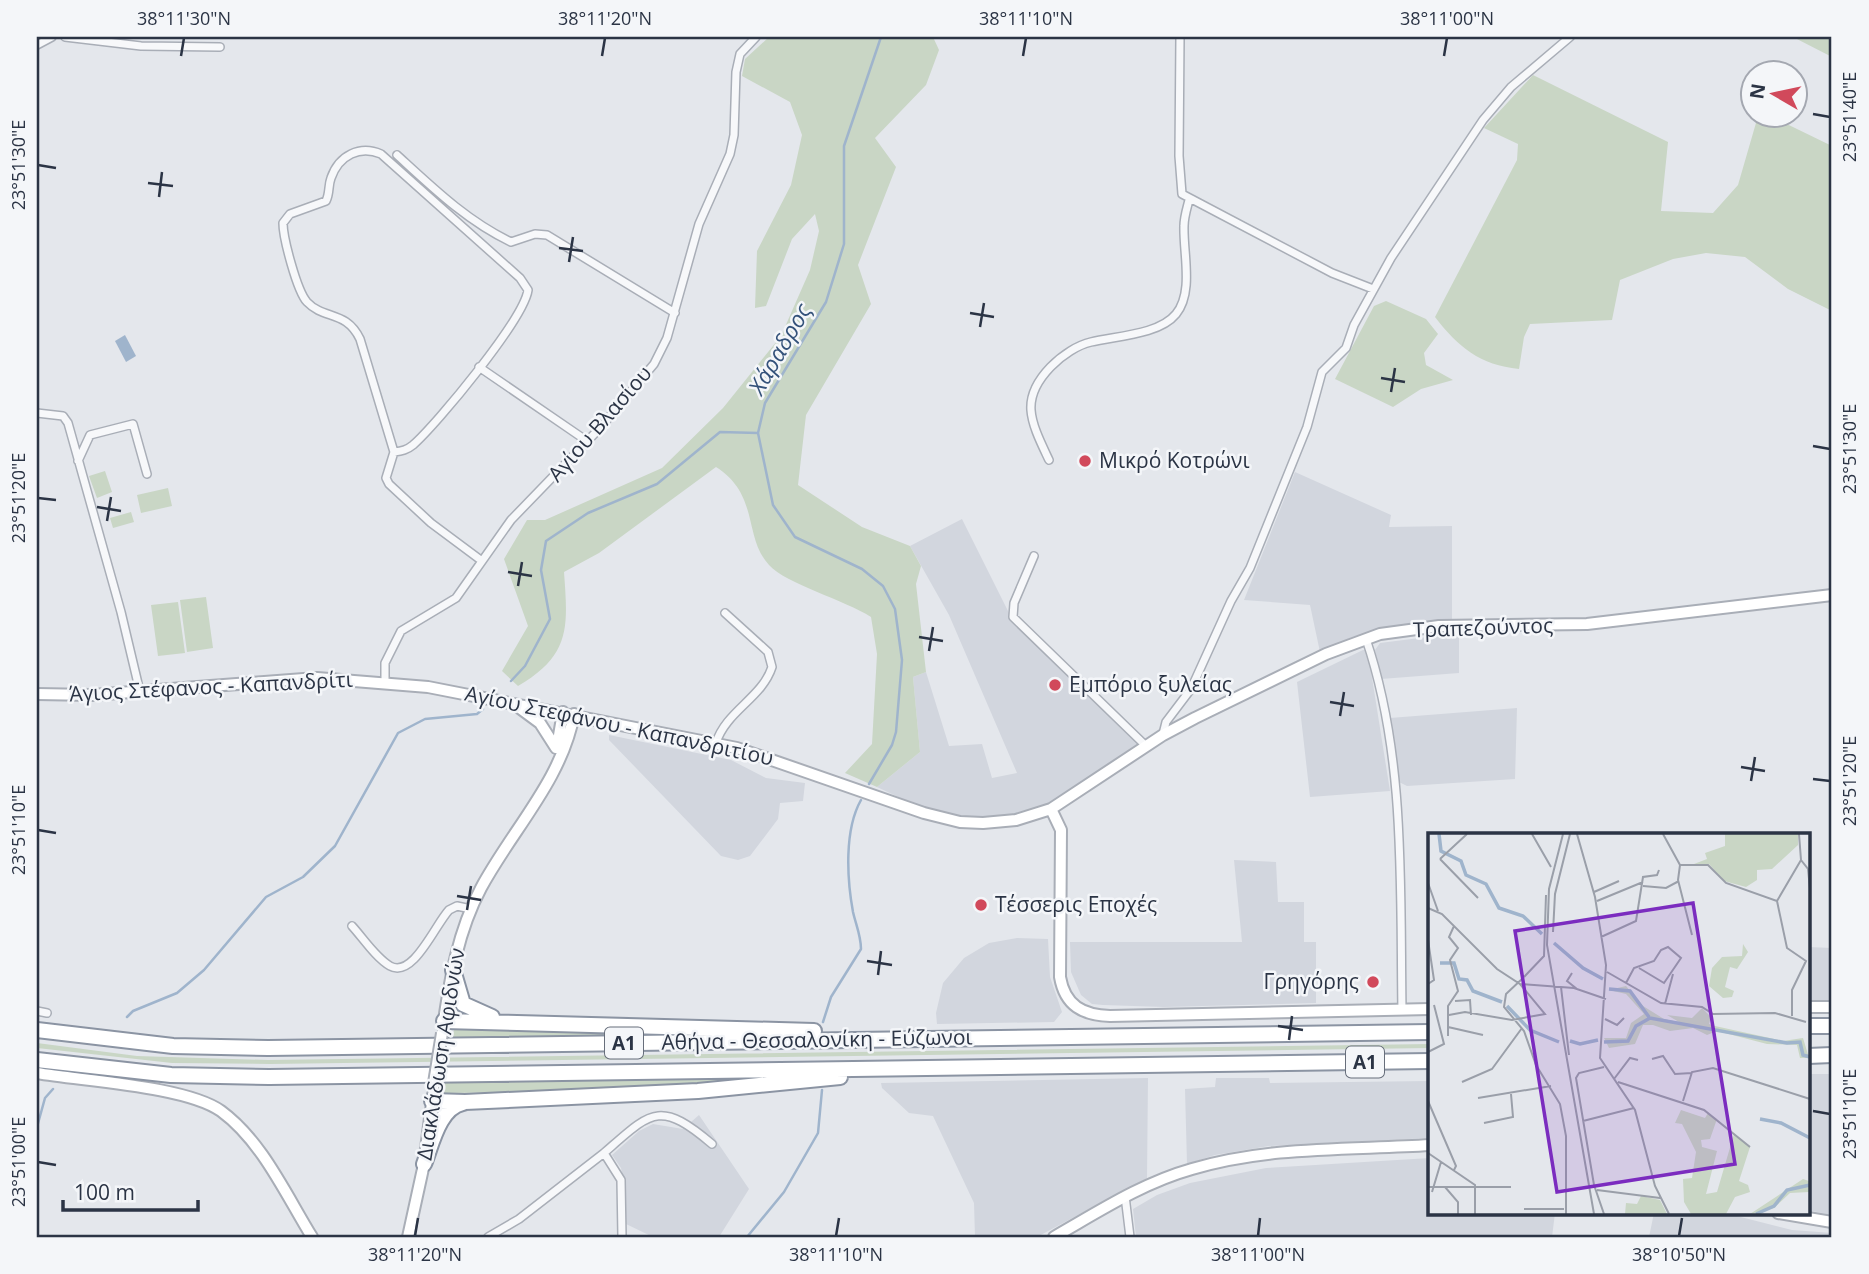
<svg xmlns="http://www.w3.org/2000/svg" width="1869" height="1274" viewBox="0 0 1869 1274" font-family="'Open Sans',sans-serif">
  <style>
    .built { fill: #d2d6de }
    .green { fill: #c9d6c5 }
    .water { fill: #9fb4cc }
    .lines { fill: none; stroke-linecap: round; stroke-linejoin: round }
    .stream { stroke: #9fb4cc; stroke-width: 2.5 }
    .street-casing { stroke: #a9aeb7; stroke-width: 10 }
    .secondary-casing { stroke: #a9aeb7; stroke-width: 14 }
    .highway-casing { stroke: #8b94a3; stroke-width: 18 }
    .street { stroke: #f7f8fa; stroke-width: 7 }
    .secondary { stroke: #fff; stroke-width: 10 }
    .highway { stroke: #fff; stroke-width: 14 }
    .secondary-bridge-casing { stroke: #a9aeb7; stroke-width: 14; stroke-linecap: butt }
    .secondary-bridge { stroke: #fff; stroke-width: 10 }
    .ticks { fill: none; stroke: #2b3445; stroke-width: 2.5 }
    .poi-dot { fill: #d1495b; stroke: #f4f6f9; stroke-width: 2.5 }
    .labels { text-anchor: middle; stroke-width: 5; stroke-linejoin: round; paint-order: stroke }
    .shield { fill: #f4f6f9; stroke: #676e7b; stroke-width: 2 }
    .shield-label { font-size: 19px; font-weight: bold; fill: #2b3445 }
    .street-label { font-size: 21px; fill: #2b3445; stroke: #f4f6f9 }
    .poi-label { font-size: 21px; fill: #2b3445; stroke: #f4f6f9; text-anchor: start }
    .water-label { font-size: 23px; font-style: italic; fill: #34527a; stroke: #f4f6f9 }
    .inset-river { fill: none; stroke: #9fb4cc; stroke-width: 3.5 }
    .inset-road { fill: none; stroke: #9a9fa9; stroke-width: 2 }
    .view { fill: #7b2cbf; fill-opacity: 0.15; stroke: #7b2cbf; stroke-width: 3.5 }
    .inset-edge { fill: none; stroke: #2b3445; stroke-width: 3.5 }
    .neatline { fill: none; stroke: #2b3445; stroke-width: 2.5 }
    .ticks-label { font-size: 18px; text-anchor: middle; fill: #2b3445 }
  </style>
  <rect width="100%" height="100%" fill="#e4e7ec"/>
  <path class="built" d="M1295,472L1391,515L1389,527L1452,526V619L1380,629L1352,637L1320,652L1310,605L1244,600Z
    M962,519L1013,621L1141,746L1054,804L1021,815L988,820L926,810L877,787L920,752L913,677L926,672L949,746L982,744L992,778L1017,773L949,615L910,546Z
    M1459,633V673L1381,679L1375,650L1380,643Z
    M1363,650H1366L1370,665L1390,791L1310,797L1297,682Z
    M1517,708L1515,779L1407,786L1399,782L1390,718Z
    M609,735L731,760L766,778L805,783L803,801L780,803L778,819L750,856L738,860L721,856L609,740Z
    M1234,860L1276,862L1278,902H1304V942H1316V1003L1164,1007L1103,1005L1092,1004L1081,995L1071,972L1070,942H1242Z
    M1017,938L1048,939L1050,977L1062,1012L1054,1022L937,1024L936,1013L943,983L964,958L989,943Z
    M1808,947L1832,948V1001H1808Z
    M1808,1074H1832L1831,1215L1808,1210Z
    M1148,1078L1147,1178L1037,1237H975L974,1203L933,1116L909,1113L882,1088L881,1083Z
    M1216,1078H1269L1270,1083L1430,1081V1138L1269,1146L1215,1155L1187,1164L1185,1089L1215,1087Z
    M699,1115L749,1189L719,1237H653L626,1224L624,1183L621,1168L612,1155L639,1131L653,1124L683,1129Z
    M1430,1158V1213H1555L1552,1237H1136L1133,1209L1157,1195L1190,1183L1266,1168Z
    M1654,1213H1725L1792,1230L1832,1233V1237H1649Z"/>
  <path class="green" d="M769,37H933L939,50L926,85L875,138L896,167L858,265L871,304L806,415L798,485L862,527L910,546L921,566L916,584L926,672L913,677L920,752L877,787L845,773L872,744L877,654L871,617C845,600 786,584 769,565C743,537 760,495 716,467L599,553L564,572C568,627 571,655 518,686L502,671L528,626L504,559L527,520H545L662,468L723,408L781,336L810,270L819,231L815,214L792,239L766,306L755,308L757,251L791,185L802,135L790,102L742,76L745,59Z
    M1793,37H1832V57Z
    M1533,75L1668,142L1661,211L1713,213L1738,185L1758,116H1770L1832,146V311L1788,289L1745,257L1706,253L1673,259L1620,280L1612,320L1530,324L1524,337L1519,369C1480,365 1458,347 1435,317L1517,160L1518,144L1484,128Z
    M1386,301L1426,319L1438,334L1424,353L1426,365L1453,380L1421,389L1393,407L1335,379L1374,306Z
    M105,471L112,492L97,498L89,476Z
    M168,488L172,506L141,513L137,495Z
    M131,512L134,522L113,528L110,518Z
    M206,597L213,648L187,652L180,600Z
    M178,602L185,653L158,656L151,605Z
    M454,1029L778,1036L452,1042Z
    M37,1043L137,1056L268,1060L1430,1044V1048L270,1064L172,1063L37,1048Z
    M790,1078L594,1092L443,1093L445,1081Z"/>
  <path class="water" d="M125,335L136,356L126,362L115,341Z"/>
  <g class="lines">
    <path class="stream" d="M511,681L525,666L550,619L541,570L546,541L588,513L657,484L720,432L758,433
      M869,784L892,745L896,732L902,660L895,609L883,586L862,569L795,537L773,505L758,433L765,403L826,302L844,244V146L881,37
      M127,1017L133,1011L177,993L204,970L266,897L303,877L335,846L398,733L425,719L477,714L483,709
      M823,1022L831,997L861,949C861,936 856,925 853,912C847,879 844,830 861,800
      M37,1127L45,1098L53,1089
      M747,1237L784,1192L818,1133L822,1090"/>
    <defs>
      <path id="street" d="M65,37L141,46L220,47
        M1180,37L1179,156L1182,194L1332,273L1373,289
        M37,45L52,37
        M397,155C433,188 467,221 511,242L535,234L547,235L675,313
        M479,367L587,441
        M37,413L63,416L68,423L121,612L140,692
        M394,452C402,451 407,450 413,445C437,424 524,319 528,290L520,278L381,154C360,145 339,155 331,178C328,186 330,193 326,201L290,214L283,223C283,238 297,291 307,302C324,320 346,310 360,339L394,452L386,478L389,484L431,523L482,561
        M1049,460C1042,445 1032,426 1031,410C1029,380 1065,348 1091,342C1115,336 1159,335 1176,314C1194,292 1183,253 1184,226C1184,217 1187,208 1189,200
        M78,461L90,435L133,424L147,474
        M1034,556L1014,603L1013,617L1146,746
        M1366,639C1406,756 1400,887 1402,1010
        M385,681V663L401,631L456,598L511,520L600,428L654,364L667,338L699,224L730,154L734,135L736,72L740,54L756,37
        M1163,734L1166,722L1191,689L1231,601L1250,568L1307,427L1322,372L1346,348L1354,325L1391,258L1483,120L1511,87L1570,37
        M716,743C726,711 762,698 772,667L768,652L725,613
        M352,926C363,938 376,958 390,966C413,979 435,925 449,910L457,906L471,909
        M37,1011L47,1013
        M604,1153C651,1112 659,1099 712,1144
        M1125,1196L1130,1237
        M488,1237L519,1219L604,1153L621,1180L622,1237"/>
      <path id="secondary" d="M37,694L92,695L317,678L428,687L737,748L924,813L960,822L983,823L1016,820L1051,809L1163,735L1195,718L1326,654L1380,634L1439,626L1587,624L1832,595
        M517,706L540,723L556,748
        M557,747L563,712
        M1051,809L1061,830L1060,977C1065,1006 1083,1015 1110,1016L1430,1009
        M1808,1007H1832
        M443,1027C450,979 458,931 481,888C512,830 562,780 574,714
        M37,1073C83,1081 186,1086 221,1111C262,1141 286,1195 312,1237
        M1778,1213L1832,1222
        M408,1237L424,1164L433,1095
        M1054,1237C1098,1212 1142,1183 1192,1169C1268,1146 1351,1150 1430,1145"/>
      <path id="highway" d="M453,970L463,1004L492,1017
        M444,1021L814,1031
        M1808,1026H1832
        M37,1030L173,1046L268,1048L1430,1032
        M1808,1056L1832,1055
        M37,1060L171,1075L269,1077L1430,1061
        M432,1101L465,1102L698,1091L840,1077
        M424,1164C432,1144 439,1108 463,1103"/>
    </defs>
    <use href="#street" class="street-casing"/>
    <use href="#secondary" class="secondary-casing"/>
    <use href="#highway" class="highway-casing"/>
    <use href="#street" class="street"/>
    <use href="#secondary" class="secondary"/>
    <use href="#highway" class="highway"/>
    <defs>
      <path id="secondary-bridge" d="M433,1089L442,1033"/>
    </defs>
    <use href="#secondary-bridge" class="secondary-bridge-casing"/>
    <use href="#secondary-bridge" class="secondary-bridge"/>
  </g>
  <path class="ticks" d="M181,56L184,38M602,56L605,38M1023,56L1026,38M1444,56L1447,38M1813,114L1830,117M38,165L56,168M148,183L173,186M159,197L162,172M559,248L583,251M569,262L573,237M970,313L994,317M980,327L984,303M1381,378L1405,382M1391,392L1395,368M1813,446L1830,449M38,498L56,500M97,507L121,511M107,521L111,497M508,572L532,576M518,586L522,562M919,637L943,641M929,651L933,627M1330,702L1354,706M1340,716L1344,692M1741,767L1765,771M1813,779L1830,781M1751,781L1755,757M38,830L56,833M457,896L481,900M467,910L471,886M867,961L892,965M878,975L881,951M1278,1026L1303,1030M1289,1040L1292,1016M1813,1111L1830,1114M38,1162L56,1165M415,1236L418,1218M836,1236L839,1218M1258,1236L1260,1218M1679,1236L1682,1218"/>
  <g class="poi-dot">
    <circle cx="1085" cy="461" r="7"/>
    <circle cx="1055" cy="685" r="7"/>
    <circle cx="981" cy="905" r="7"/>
    <circle cx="1373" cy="982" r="7"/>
  </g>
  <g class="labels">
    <g class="shield">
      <rect x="605" y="1027.5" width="38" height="31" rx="5"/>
      <rect x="1346" y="1046.5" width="38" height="31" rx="5"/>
    </g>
    <g class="shield-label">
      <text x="624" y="1050">Α1</text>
      <text x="1365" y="1069">Α1</text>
    </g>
    <g class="street-label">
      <text transform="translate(600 424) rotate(-49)" y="7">Αγίου Βλασίου</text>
      <text transform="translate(1483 628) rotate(-2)" y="7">Τραπεζούντος</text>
      <text transform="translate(211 687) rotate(-3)" y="7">Άγιος Στέφανος - Καπανδρίτι</text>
      <text transform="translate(619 726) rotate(12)" y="7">Αγίου Στεφάνου - Καπανδριτίου</text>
      <text transform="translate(817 1040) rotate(-1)" y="7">Αθήνα - Θεσσαλονίκη - Εύζωνοι</text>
      <text transform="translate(441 1054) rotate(-81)" y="7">Διακλάδωση Αφιδνών</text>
    </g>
    <g class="poi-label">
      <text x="1099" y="468">Μικρό Κοτρώνι</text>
      <text x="1069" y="692">Εμπόριο ξυλείας</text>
      <text x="995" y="912">Τέσσερις Εποχές</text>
      <text x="1359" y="989" text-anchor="end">Γρηγόρης</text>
    </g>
    <g class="water-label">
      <text transform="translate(780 349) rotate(-60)" y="8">Χάραδρος</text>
    </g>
  </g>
  <g transform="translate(1428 833)">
    <rect width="382" height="382" fill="#e4e7ec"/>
    <path d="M297,1H370V12L344,36L329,37V47L318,54L296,48L281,31H266L279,26L277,20L297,13ZM315,111L320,119L309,136L302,134L297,154L306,158L304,164L295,165L281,153L284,135L294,124L314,123ZM198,153L215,173L236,186L251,189L239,182L264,185L274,175L283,184L281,191L287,193L355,208L375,205L381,225H372L369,212L339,211L289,198L279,202L265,195L242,198L225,192H215L207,211L181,215L176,205H198L203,190L216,181L198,161L181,157ZM253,277L277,285L280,280L289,286L282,306L273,307L274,314L289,318L278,361L289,359L306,301L322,314L311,348L320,352L322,359L307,364L298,381H263L256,369L255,346L264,345L268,319L254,291L247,290ZM375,346L381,348V359L362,360L346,375L322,381ZM213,363L232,367L239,381H197L198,370L209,371Z" fill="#c9d6c5"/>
    <path class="inset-river" d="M11,1L13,18L33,28L38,42L58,51L71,75L95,83L114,101M126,110L155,135L175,146M12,130H26L31,146L39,147L45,158L74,169M181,156L202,158L221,184M79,173L102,197L131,209M142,208L152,211L170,207M176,209L200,208L208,193L222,185L359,210L372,209L375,222L382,224M332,286L353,290L382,305M328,381L346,373L359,357L382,352"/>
    <path class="inset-road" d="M104,1L123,34M135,1L121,56L119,112L166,381M149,1L167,64L178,132L172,225L207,277L227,353L241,381M235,1L252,32H280L298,50L349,68L359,115L378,128L364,157V183M12,26L50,65M12,26L39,1M373,27L380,36L382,56M252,32L250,47L264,102M0,50L10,78M215,53L238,55L251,48M166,59L191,48M169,68L215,49M349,68L373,27L371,1M0,75L14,81L69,136L92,151L146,155L178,166M125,99L127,61L142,1M173,104L208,88L215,44L229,42L231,37M0,107L6,147L0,151M179,139L233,170L274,174L285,181L347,180L378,189M144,140L139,148L149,156M96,144L116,123L118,62M95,145L78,161L76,174L96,198L108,232L132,271L138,303V381M198,150L206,135L226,128L233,117L240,114L253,125L236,150L211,135M133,154L141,222M27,168L42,167L43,182M237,171L245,141M21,182L37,179L84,187L117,181L92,151M177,186L189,192L196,185M20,194L55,202M20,203V173L30,158L22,127L30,115L21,104L26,93M0,219L16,211L6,172M224,226L235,223L247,241L264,240M176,234L151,240L148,245L166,352L176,381M186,246L202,225L210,227M34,249L64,236L94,195M190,249L276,277L322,314M50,265L123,253M0,268L28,333L26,337M255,268L264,239L285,235L382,266M155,288L206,275M56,290L85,284L83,261M0,320L47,352V381M0,354H83M17,354L30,369V381M169,357L232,365M4,359L13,329M96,376H136"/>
    <path class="view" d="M265,70L307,331L129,359L87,98Z"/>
    <rect width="382" height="382" class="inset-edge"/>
  </g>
  <rect width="1869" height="1274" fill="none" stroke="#f4f6f9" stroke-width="77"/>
  <g transform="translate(1774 94) rotate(279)"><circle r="33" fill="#f4f6f9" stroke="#a4a8b1" stroke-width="2"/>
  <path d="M0-5L12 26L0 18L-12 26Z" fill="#d1495b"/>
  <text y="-10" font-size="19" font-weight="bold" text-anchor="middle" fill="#2b3445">N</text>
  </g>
  <path d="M63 1200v10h135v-10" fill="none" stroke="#2b3445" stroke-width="3.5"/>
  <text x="74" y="1200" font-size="21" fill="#2b3445" stroke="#f4f6f9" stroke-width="5" paint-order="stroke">100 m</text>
  <rect x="38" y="38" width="1792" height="1198" class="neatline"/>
  <g class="ticks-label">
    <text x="184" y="25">38°11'30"N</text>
    <text x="605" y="25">38°11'20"N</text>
    <text x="1026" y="25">38°11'10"N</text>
    <text x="1447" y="25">38°11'00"N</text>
    <text transform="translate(1850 117) rotate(-90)" y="6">23°51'40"E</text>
    <text transform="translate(19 165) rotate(-90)" y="6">23°51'30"E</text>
    <text transform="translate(1850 449) rotate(-90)" y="6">23°51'30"E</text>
    <text transform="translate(19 498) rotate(-90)" y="6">23°51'20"E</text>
    <text transform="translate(1850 781) rotate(-90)" y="6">23°51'20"E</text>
    <text transform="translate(19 830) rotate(-90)" y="6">23°51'10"E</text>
    <text transform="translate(1850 1114) rotate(-90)" y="6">23°51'10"E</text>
    <text transform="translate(19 1162) rotate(-90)" y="6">23°51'00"E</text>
    <text x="415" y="1261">38°11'20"N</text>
    <text x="836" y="1261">38°11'10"N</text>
    <text x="1258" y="1261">38°11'00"N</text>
    <text x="1679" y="1261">38°10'50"N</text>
  </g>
</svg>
